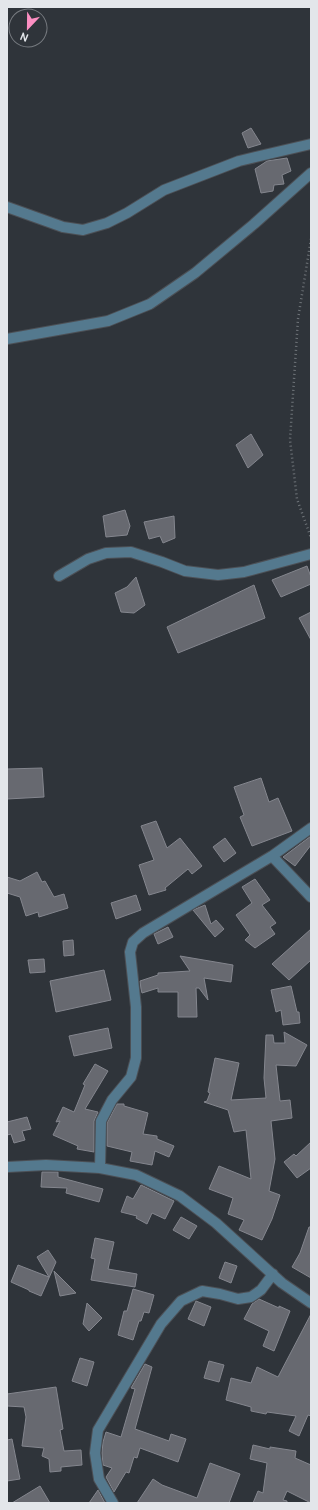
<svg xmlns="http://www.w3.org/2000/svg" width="318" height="1510" viewBox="0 0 318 1510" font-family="Cabin,sans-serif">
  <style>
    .building { fill: #676970; stroke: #84868e }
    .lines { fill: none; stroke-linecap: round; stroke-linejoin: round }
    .minor-casing { stroke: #4c5056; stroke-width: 12 }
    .path { stroke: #6f7479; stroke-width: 2.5; stroke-dasharray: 1 3; stroke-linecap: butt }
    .minor { stroke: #54798e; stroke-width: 10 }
  </style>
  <rect width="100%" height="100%" fill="#2f343a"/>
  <path class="building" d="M251,128L261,144L248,148L242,133Z
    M287,158L291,171L282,175L284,184L274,185L273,191L261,193L255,169L267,161Z
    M251,434L263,455L248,468L236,445Z
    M125,510L130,526L127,535L106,537L103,516Z
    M174,516L175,538L163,543L160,536L149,539L144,522Z
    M307,566L311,577V584L281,597L272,580Z
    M136,577L145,605L134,613L121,612L115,593L127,587Z
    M254,585L265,618L178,653L167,627Z
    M311,612V640L299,618Z
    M42,768L44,797L7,799V769Z
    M261,778L269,802L278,798L292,831L252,846L240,817L244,815L234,787Z
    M156,821L167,848L180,838L202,866L192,874L188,869L165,888L166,890L149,895L139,865L154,860L141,826Z
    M311,836V845L295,866L283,857Z
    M225,838L236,853L224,862L213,847Z
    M37,872L42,882L45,881L54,897L64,894L68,908L39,917L38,912L26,916L20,897L7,893V877L20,881Z
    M255,879L270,900L262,905L276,923L270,927L275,934L255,948L245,940L250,935L236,915L252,903L242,887Z
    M136,895L141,910L116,919L111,903Z
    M205,905L211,924L216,920L224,929L215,937L193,910Z
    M168,927L173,937L158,944L154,934Z
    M311,929V960L289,980L272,964Z
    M73,940L74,955L64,956L63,941Z
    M180,956L233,965L231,982L204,978L208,1000L199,988H196L197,1017H178V992H158V988L142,993L141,989L140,981L158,975V973L190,971Z
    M44,959L45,972L30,973L28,960Z
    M104,970L111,1000L56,1012L50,981Z
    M291,986L297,1012H299L300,1023L283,1025L281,1010L276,1012L271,990Z
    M108,1028L112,1048L74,1056L69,1036Z
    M284,1032L307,1045L296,1066L276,1065L280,1101L290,1100L292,1118L271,1121L275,1159L269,1191L280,1195L272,1219L262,1240L239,1230L244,1220L228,1214L233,1198L209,1189L219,1166L251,1179L246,1130L234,1132L228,1110L204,1102L207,1101L210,1093L208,1092L215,1058L239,1063L231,1100L266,1098L264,1078L266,1035H273L274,1043H285Z
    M95,1064L108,1071L85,1109L98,1112L94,1121V1152L77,1149L78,1146L53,1135L60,1121L56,1122L63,1107L74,1112L85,1085L83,1084Z
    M117,1104H124V1106L148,1113L143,1134L157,1136V1139L174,1146L169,1157L155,1151L152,1165L130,1161L132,1152L107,1146V1123Z
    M27,1117L31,1129L22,1131L25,1140L14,1143L11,1134L7,1135V1122Z
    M311,1142V1168L297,1178L284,1162L294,1154L296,1156Z
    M42,1172H58V1177L103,1189L99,1202L66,1193L67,1188L41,1187Z
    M141,1185L174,1201L165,1219L152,1213L147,1224L136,1218L137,1216L121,1212L127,1196L133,1199Z
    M181,1217L197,1226L189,1239L173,1230Z
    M309,1227H311V1278L292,1267L300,1253Z
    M95,1238L114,1242L108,1269L137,1274L135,1287L91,1280L95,1259L91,1258Z
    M48,1250L56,1262L41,1296L29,1291V1290L11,1282L18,1265L49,1277L37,1257Z
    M225,1262L237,1266L231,1283L219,1278Z
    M54,1271L76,1293L60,1296Z
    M133,1289L154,1295L149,1313L144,1312L141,1321H139L133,1340L118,1335L124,1311H127Z
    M259,1299L279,1308V1306L290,1311L274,1351L263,1346L269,1331L244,1319L252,1304Z
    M196,1301L211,1307L204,1326L188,1319Z
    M87,1303L102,1318L89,1331L83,1324Z
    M311,1314V1416L308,1415L299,1436L289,1431L296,1416L267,1412L266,1414L251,1411V1407L226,1400L231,1378L251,1383L257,1367L278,1377Z
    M80,1358L94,1362L87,1386L72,1381Z
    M209,1361L224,1365L219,1382L204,1378Z
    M145,1364L152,1367L135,1429L169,1441L171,1434L186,1439L178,1462L140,1448L137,1458L134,1457L129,1473L126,1472L114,1492L106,1477L112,1468L103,1465L102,1453L103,1442L106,1432L121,1437L135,1389L131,1388Z
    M56,1387L63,1429L60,1430L64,1451L81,1450L82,1465L61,1467V1471L50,1472L49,1459L42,1456L44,1448L22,1446L26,1417L24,1407L7,1406V1394Z
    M12,1439L20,1479L7,1481V1440Z
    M253,1445L270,1449V1447L296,1451L295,1458L311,1465V1503L287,1491L283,1500L287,1501V1503H253L258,1491L263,1493L267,1463L250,1459Z
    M210,1463L240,1474L229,1503H137L153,1479L162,1485L197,1498Z
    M40,1486L50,1503H12Z
    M98,1490L105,1503H89Z"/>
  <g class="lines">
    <defs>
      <path id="minor" d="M7,207L63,227L83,230L107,223L127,213L164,190L239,161L311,144
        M7,339L108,321L150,304L195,273L254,224L311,173
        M59,576L88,559L106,553L131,552L162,562L185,571L218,575L244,572L311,554
        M272,856L311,897
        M7,1167L46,1165L100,1168L136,1175L180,1196L216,1223L282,1283L311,1303
        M100,1168L101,1121L112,1100L131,1077L136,1058V1007L130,952L133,942L143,933L272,856L311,828
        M113,1503L99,1479L95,1453L98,1430L161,1324L181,1301L202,1291L220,1294L238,1299L251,1297L261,1290L273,1274"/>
    </defs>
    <use href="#minor" class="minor-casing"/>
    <path class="path" d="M311,239L298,319L290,440L297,499L311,538"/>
    <use href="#minor" class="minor"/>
  </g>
  <rect width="318" height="1510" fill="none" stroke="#e3e6ea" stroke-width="16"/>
  <g transform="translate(28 28) rotate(202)"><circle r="19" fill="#2f343a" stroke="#777b80"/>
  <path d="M0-3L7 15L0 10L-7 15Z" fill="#fc8fc2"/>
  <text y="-6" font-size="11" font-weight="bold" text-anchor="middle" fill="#e3e6ea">N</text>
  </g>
</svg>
